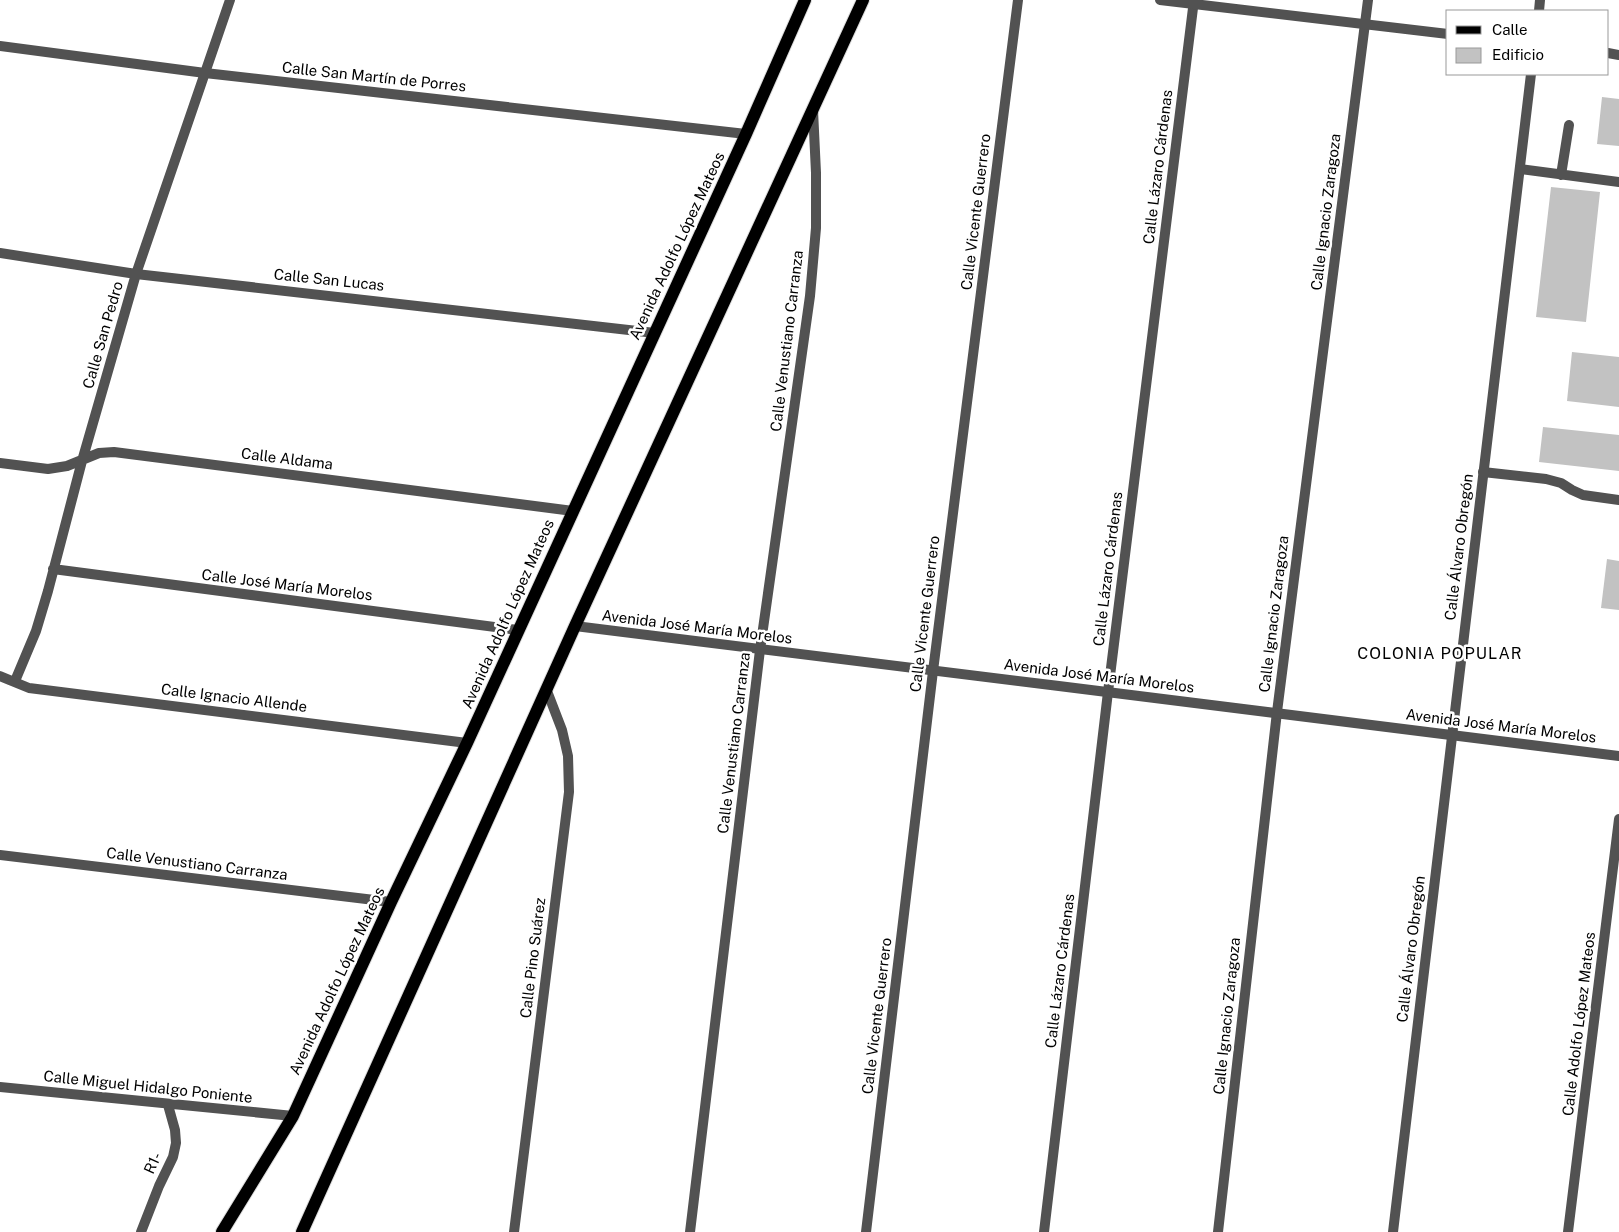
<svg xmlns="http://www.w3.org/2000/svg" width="1619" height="1232" viewBox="0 0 1619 1232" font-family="'Public Sans',sans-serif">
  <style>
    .building { fill: #c2c2c2 }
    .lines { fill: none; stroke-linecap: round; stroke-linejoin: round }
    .primary-casing { stroke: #dbdbdb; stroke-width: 14 }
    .service { stroke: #525252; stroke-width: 10 }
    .minor { stroke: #525252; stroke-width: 10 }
    .tertiary { stroke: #525252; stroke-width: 10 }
    .primary { stroke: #000; stroke-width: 12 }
    .labels { text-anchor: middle; stroke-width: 5; stroke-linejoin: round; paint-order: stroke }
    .street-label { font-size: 15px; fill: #000; stroke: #fff }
    .neighbourhood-label { font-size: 16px; letter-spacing: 1px; fill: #000; stroke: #fff }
  </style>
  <rect width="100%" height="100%" fill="#fff"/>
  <path class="building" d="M1602,97L1619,99V146L1597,144Z
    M1551,187L1600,192L1586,322L1536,317Z
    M1572,352L1619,357V407L1567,401Z
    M1543,427L1619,435V471L1539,462Z
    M1607,559L1619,561V610L1601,608Z"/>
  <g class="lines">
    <defs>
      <path id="primary" d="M222,1232L293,1116L391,902L467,743L746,134L805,0
        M302,1232L575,626L863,0"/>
    </defs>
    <use href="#primary" class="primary-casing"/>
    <path class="service" d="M1520,169L1619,182
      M1561,175L1569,125
      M1483,472L1546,479L1561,483L1572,490L1583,495L1619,500"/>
    <path class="minor" d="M1539,11L1540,0
      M0,46L205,73L746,134
      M0,253L136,274L655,333
      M0,463L48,469L67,466L99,453L114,452L573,511
      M53,569L518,630
      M0,676L29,688L467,743
      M15,681L36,631L48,591L82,461L136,274L230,0
      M0,855L391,902
      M0,1087L293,1116
      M141,1232L159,1186L173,1157L176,1143L175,1130L168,1105
      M514,1232L569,792L568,756L562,730L547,691
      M690,1232L760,650L810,296L816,228V173L813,110
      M866,1232L933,671L1018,0
      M1044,1232L1108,692L1194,0
      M1218,1232L1277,712L1368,0
      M1393,1232L1531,74
      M1568,1232L1619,819"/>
    <path class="tertiary" d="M1160,0L1448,34
      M1608,53L1619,55
      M575,626C923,671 1271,710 1619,756"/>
    <use href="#primary" class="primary"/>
  </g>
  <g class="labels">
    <g class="street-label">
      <text transform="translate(374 77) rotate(6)" y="5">Calle San Martín de Porres</text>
      <text transform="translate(1158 167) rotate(-83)" y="5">Calle Lázaro Cárdenas</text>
      <text transform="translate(976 212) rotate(-83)" y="5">Calle Vicente Guerrero</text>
      <text transform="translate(1326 212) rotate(-83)" y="5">Calle Ignacio Zaragoza</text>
      <text transform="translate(677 246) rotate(-65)" y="5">Avenida Adolfo López Mateos</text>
      <text transform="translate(329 280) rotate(6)" y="5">Calle San Lucas</text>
      <text transform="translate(103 335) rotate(-74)" y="5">Calle San Pedro</text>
      <text transform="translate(787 341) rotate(-83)" y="5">Calle Venustiano Carranza</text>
      <text transform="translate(287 459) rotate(7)" y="5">Calle Aldama</text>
      <text transform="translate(1459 547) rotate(-83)" y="5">Calle Álvaro Obregón</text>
      <text transform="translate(1108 569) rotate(-83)" y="5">Calle Lázaro Cárdenas</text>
      <text transform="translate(287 585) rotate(7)" y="5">Calle José María Morelos</text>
      <text transform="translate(508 614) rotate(-66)" y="5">Avenida Adolfo López Mateos</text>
      <text transform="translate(925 614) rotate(-83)" y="5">Calle Vicente Guerrero</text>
      <text transform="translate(1274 614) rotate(-83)" y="5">Calle Ignacio Zaragoza</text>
      <text transform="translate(697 627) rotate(7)" y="5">Avenida José María Morelos</text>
      <text transform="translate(1099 676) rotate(7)" y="5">Avenida José María Morelos</text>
      <text transform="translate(234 698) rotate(7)" y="5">Calle Ignacio Allende</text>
      <text transform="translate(1501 726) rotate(7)" y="5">Avenida José María Morelos</text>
      <text transform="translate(734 743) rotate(-83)" y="5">Calle Venustiano Carranza</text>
      <text transform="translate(197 864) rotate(7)" y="5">Calle Venustiano Carranza</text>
      <text transform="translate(1411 949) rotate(-83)" y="5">Calle Álvaro Obregón</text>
      <text transform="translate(533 958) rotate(-83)" y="5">Calle Pino Suárez</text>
      <text transform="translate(1060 971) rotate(-83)" y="5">Calle Lázaro Cárdenas</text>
      <text transform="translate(337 981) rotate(-65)" y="5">Avenida Adolfo López Mateos</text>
      <text transform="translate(877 1016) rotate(-83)" y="5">Calle Vicente Guerrero</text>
      <text transform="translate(1227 1016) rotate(-84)" y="5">Calle Ignacio Zaragoza</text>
      <text transform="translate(1579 1024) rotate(-83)" y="5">Calle Adolfo López Mateos</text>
      <text transform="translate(148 1087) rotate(6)" y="5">Calle Miguel Hidalgo Poniente</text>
      <text transform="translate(153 1163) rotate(-66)" y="5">R1-</text>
    </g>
    <g class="neighbourhood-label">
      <text x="1440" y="659">COLONIA POPULAR</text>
    </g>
  </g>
  <rect x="1446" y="10" width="162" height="65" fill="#ffffff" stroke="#999999"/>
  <rect x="1456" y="26" width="25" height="8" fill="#000000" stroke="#999999"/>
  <text x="1492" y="35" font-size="15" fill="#000000">Calle</text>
  <rect x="1456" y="48" width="25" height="15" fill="#c2c2c2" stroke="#999999"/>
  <text x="1492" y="60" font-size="15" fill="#000000">Edificio</text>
</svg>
